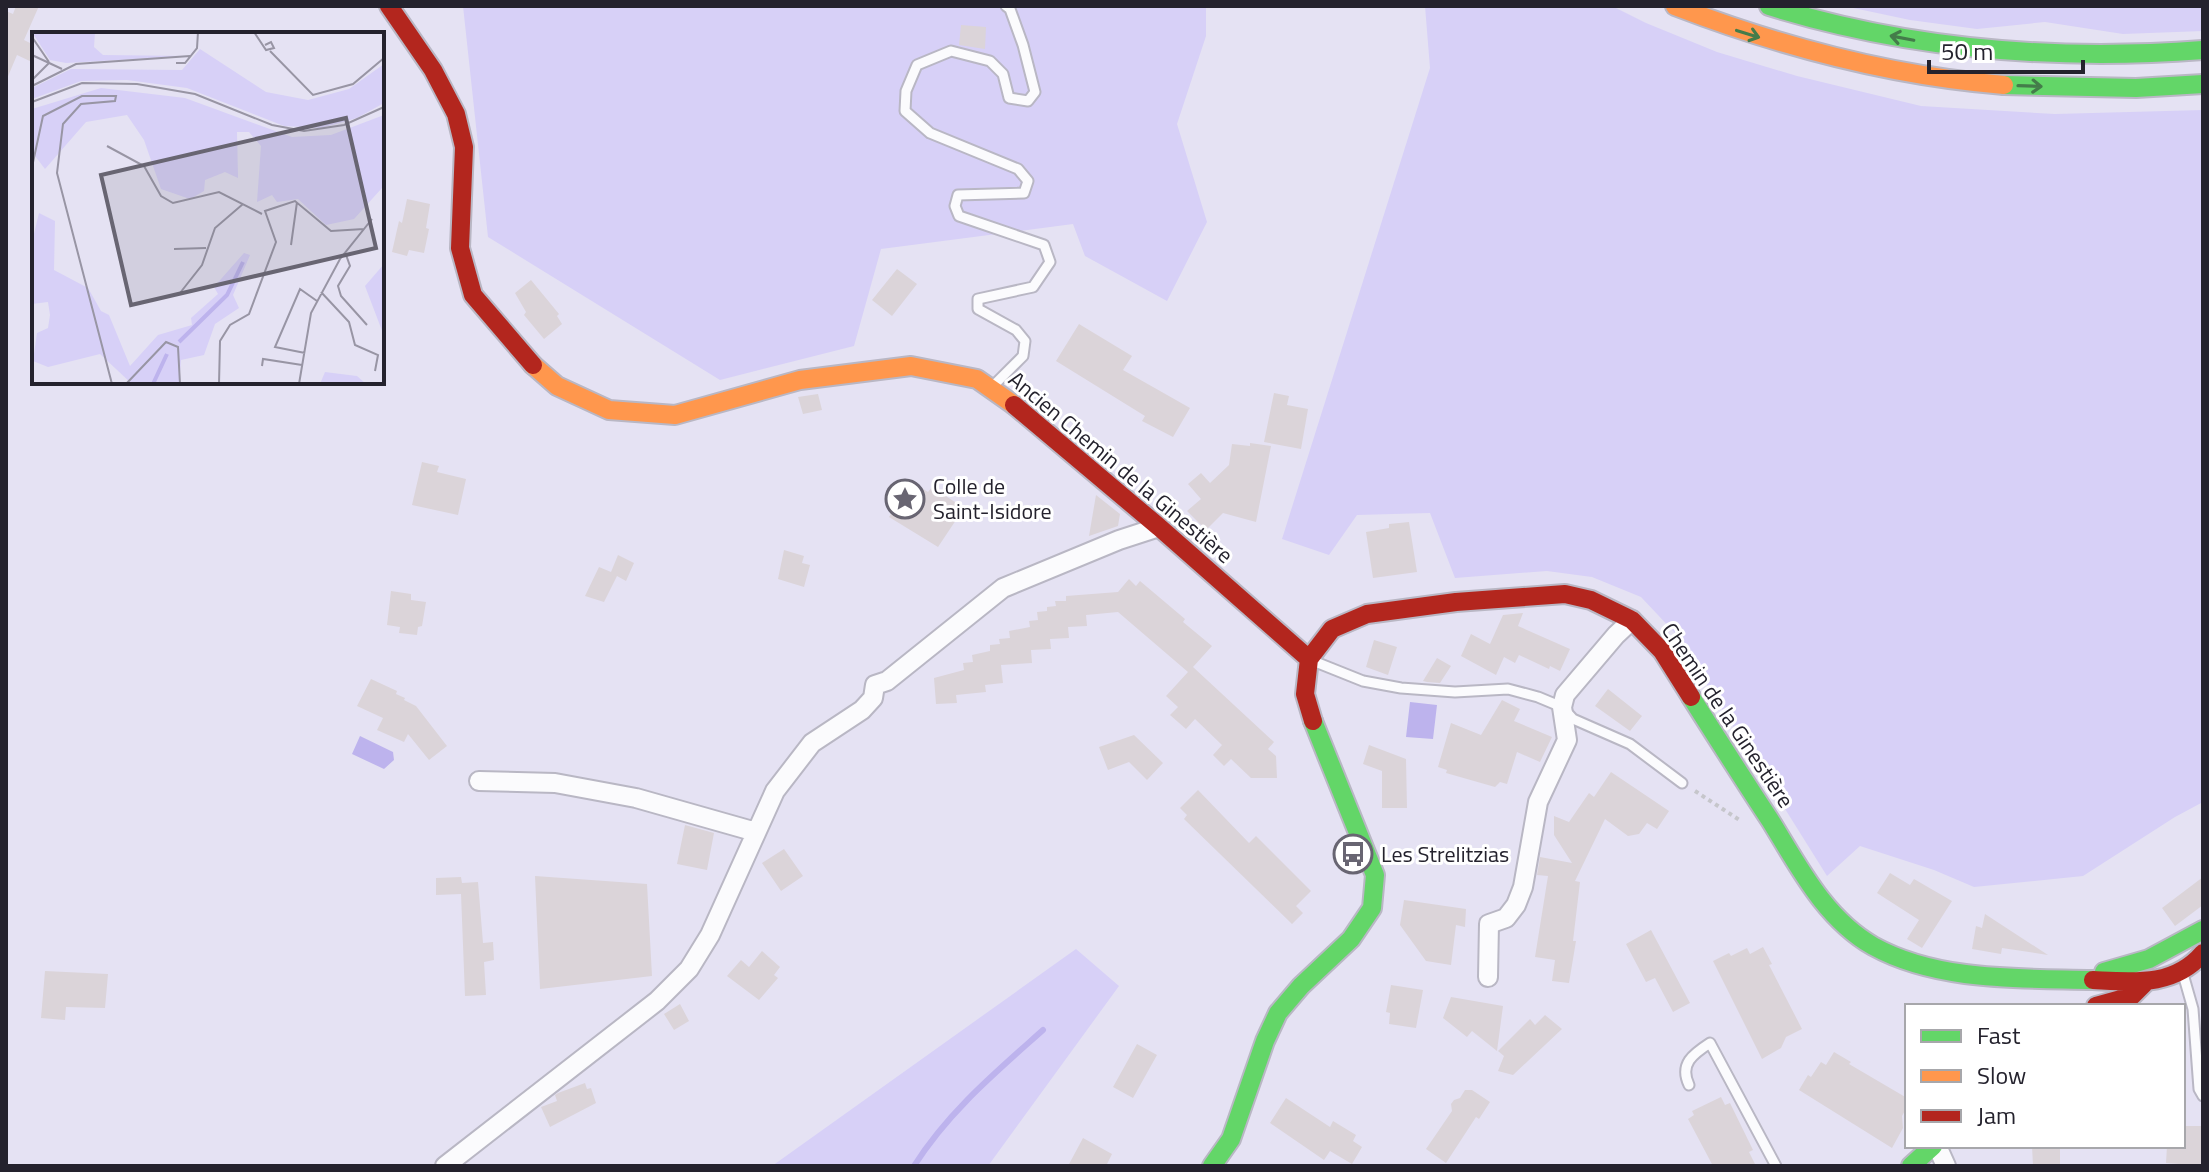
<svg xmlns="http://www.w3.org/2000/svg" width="2209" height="1172" viewBox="0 0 2209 1172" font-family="'Titillium Web',sans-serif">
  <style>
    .green { fill: #d7d0f7 }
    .water { fill: #bdb3ed }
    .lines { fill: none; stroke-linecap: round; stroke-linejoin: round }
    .stream { stroke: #bdb3ed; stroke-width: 6 }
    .building { fill: #dbd4d9 }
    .lane-casing { stroke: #b9b7c4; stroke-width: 13 }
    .street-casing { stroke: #b9b7c4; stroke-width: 22 }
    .fast-casing { stroke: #b9b7c4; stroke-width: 22 }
    .slow-casing { stroke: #b9b7c4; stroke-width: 22 }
    .jam-casing { stroke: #b9b7c4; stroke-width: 22 }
    .path { stroke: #c6c6cb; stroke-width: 4; stroke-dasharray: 4 4; stroke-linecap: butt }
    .lane { stroke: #fbfbfd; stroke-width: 9 }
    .street { stroke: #fbfbfd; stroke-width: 18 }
    .fast { stroke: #63d668; stroke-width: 18 }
    .slow { stroke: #ff974d; stroke-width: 18 }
    .jam { stroke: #b3261e; stroke-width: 18 }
    .oneway { stroke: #447c4a }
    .labels { text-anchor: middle; stroke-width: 6; stroke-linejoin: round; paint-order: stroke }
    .street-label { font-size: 22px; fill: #24222d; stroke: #fff }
    .poi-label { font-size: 22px; fill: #24222d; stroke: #fff; text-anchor: start }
    .inset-river { fill: none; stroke: #bdb3ed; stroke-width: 4 }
    .inset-road { fill: none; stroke: #9895a4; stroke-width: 2 }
    .view { fill: #686572; fill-opacity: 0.15; stroke: #686572; stroke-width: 4 }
    .inset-edge { fill: none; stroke: #24222d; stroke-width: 4 }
  </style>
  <rect width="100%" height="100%" fill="#e5e2f3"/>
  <path class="green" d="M463,6H1206V36L1177,124L1207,222L1167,301L1085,256L1073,224L881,249L854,346L720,380L488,237Z
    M1425,6H1612L1646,23L1717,52L1797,76L1921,106L2055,114L2203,110V802L2175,817L2083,876L1974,887L1934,870L1860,846L1827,876L1674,632L1641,597L1592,577L1547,571L1455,578L1430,513L1357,515L1329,555L1282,539L1430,68Z
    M1844,6H2203V31L2123,34L2045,22L1977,29L1910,20Z
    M1076,949L1119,986L988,1166H772Z"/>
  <path class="water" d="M1410,702L1437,705L1433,739L1406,737Z
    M360,736L393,752L394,760L384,769L352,754Z"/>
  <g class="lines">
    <path class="stream" d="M914,1166C948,1112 996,1072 1043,1030"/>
  </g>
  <path class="building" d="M16,6H39L24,40L34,45V63L17,55L6,81V11L13,14Z
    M961,25L986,27L985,49L959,45Z
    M407,199L430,204L426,228L429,229L424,253L409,250L407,256L392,252L399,221L402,223Z
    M897,269L917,284L892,316L872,300Z
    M531,280L559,314L557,316L562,324L544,339L524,315L526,312L515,293Z
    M1079,324L1132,356L1123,370L1190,408L1173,437L1142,421L1145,416L1056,361Z
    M1274,393L1289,396L1287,405L1308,409L1301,449L1264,442Z
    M818,394L822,410L803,414L798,397Z
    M1250,443L1271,446L1256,522L1223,513L1206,530L1187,511L1201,499L1188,484L1201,473L1210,483L1229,465L1232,444L1250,446Z
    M422,462L439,466L437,472L466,479L458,515L412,505Z
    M912,482L928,492L932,487L964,508L938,547L889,517Z
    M1096,495L1120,514L1118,526L1089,536Z
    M1409,522L1417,572L1373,578L1366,532L1389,528V524Z
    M784,550L804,556L802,563L810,565L804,587L778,579Z
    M618,555L634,563L626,581L617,576L604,602L585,596L599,567L611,572Z
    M1129,579L1136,586L1140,581L1185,619L1183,622L1212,646L1193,667L1274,742L1268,749L1276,756L1277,778H1251L1231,759L1224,766L1213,755L1222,745L1195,719L1186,729L1170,715L1178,707L1166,696L1188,672L1118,612L1086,615L1087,626L1068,627L1069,638L1050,639L1051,649L1031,650L1032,663L1001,665L1003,683L985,685L986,692L956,695L957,703L936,704L934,678L964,670L963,663L973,662L972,655L990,651V645L1000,644L999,639L1010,638L1009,631L1030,627L1029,621L1038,620L1037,612L1047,611V607L1056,606L1055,601H1066V596L1118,592Z
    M391,591L411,594V600L426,602L422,626L418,627L417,635L399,633L400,627L387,625Z
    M1523,613L1518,626L1570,649L1560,671L1550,666L1549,669L1519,655L1515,663L1504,657L1496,675L1461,656L1471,634L1490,644L1503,615Z
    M1374,640L1397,647L1388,675L1366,667Z
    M1437,658L1451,666L1440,683L1427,682L1423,681Z
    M371,679L397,691L396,694L405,698L404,700L416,706L447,746L429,760L408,734L404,742L377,730L383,718L357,706Z
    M1608,689L1642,716L1630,731L1595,706Z
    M1502,700L1520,709L1514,721L1552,737L1540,762L1517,752L1507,784L1500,782L1495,787L1446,773L1447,770L1438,767L1451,723L1481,735Z
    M1134,735L1163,763L1147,780L1129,762L1108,770L1099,747Z
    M1369,745L1406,759L1407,808H1382V771L1363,764Z
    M1611,772L1669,811L1657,829L1647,823L1639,834L1628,836L1605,819L1575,881L1580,882L1573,941H1576L1569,983L1552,981L1555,960L1535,957L1548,876L1537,875L1540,857L1572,863L1554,835V816L1569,822L1589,793L1594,797Z
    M1198,790L1249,843L1256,836L1311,891L1296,906L1303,913L1292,924L1184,819L1187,815L1180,808Z
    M685,825L714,833L707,870L677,864Z
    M784,849L803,876L781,891L762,863Z
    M1890,873L1910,885L1914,879L1952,901L1922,948L1907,939L1919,920L1877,893Z
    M535,876L647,884L652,976L540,989Z
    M461,877L462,883L478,882L483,943L493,942L494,960L484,962L486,995L465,996L461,894L436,895V878Z
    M2203,877V905L2175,926L2162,908Z
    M1404,900L1466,909L1465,927L1456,925L1451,965L1426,961L1400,925Z
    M1985,914L2048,955L2002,948L2001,954L1972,949L1976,926L1982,928Z
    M1651,930L1690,1003L1673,1012L1655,978L1646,982L1626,944Z
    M1763,947L1772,964L1769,965L1802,1029L1786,1037L1781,1048L1762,1059L1713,961L1729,953L1731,956L1747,948L1750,954Z
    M762,951L780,967L774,975L778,978L759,1000L727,976L741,960L749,967Z
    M45,971L108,974L105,1008L66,1007L65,1020L41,1018Z
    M1391,985L1423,990L1416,1028L1389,1024L1390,1013L1386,1012Z
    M1451,997L1503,1006L1497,1051L1472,1031L1467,1037L1443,1018Z
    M680,1004L689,1021L674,1030L664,1014Z
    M1545,1015L1562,1029L1513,1075L1498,1071L1504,1056L1498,1051L1530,1019L1535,1025Z
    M1137,1044L1157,1055L1133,1098L1113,1087Z
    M1834,1052L1851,1062L1849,1064L1907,1098V1107L1902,1116L1903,1128L1892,1148L1799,1090L1808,1075L1811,1077L1821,1062L1826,1065Z
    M585,1083L587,1089L591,1088L596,1103L550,1127L541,1107L557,1101L555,1095L558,1093Z
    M1465,1090H1472L1490,1102L1479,1119L1476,1117L1446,1163L1426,1149L1452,1111L1451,1104L1454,1100L1460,1098Z
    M1721,1097L1725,1105L1730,1103L1753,1150L1749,1152L1756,1166H1713L1688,1119L1694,1115L1692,1111Z
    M1286,1098L1330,1127L1333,1121L1356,1135L1353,1141L1362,1147L1352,1164L1330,1151L1324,1160L1270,1123Z
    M2183,1126H2203V1166L2166,1163L2167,1146H2183Z
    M1083,1138L1112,1154L1106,1166H1068Z
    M2032,1146H2060V1166H2033Z"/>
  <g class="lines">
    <defs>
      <path id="lane" d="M993,386L1023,356L1025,341L1016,330L978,309V299L1033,287L1050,262L1044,245L959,216L955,206L958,195L1024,193L1028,181L1018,169L930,133L905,111L906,91L917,65L951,51L990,61L1003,74L1009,98L1028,101L1035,92L1023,45L1010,9L1006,6
        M1313,661L1363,681L1401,688L1455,692L1508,689L1538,697L1562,707L1573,719L1630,744L1682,783
        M2183,974L2193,1009L2199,1089L2203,1096
        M1689,1085C1679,1064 1693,1054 1710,1043L1776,1166"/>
      <path id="street" d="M479,781L555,783L636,798L756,832
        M1488,977L1489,924L1506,918L1516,905L1523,887L1538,802L1567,740L1562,707L1565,695L1616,635L1632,620
        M1937,1146L1946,1166
        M445,1166L657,1001L689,969L710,935L775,791L812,743L862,710L873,698L875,685L887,681L1003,588L1119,540L1159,527"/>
      <path id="fast" d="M1769,6C1911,50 2055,61 2203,50
        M2004,85L2136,88L2203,84
        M1691,697C1717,738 1743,779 1770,820C1798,865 1824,918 1873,946C1938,982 2021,978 2093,980
        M2104,972L2149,959L2203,930
        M1212,1166L1231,1139L1265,1041L1278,1013L1301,986L1351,939L1372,908L1375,875L1313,721
        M1911,1166L1933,1146"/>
      <path id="slow" d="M1675,6C1782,47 1890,76 2004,85
        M533,365L557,386L609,410L675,415L800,380L911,366L977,379L1014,405"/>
      <path id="jam" d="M389,6L433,70L456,114L464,147L460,248L473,295L533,365
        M1014,405L1159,527L1309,659
        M1313,721L1305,694L1309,659L1332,629L1367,614L1456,602L1565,594L1591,600L1632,620L1662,651L1691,697
        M2093,980C2134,982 2174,987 2203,953
        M2096,1006L2132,996L2146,982"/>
    </defs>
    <use href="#lane" class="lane-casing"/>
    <use href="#street" class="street-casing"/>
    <use href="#fast" class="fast-casing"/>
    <use href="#slow" class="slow-casing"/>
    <use href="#jam" class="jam-casing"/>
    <path class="path" d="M1695,791L1741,821"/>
    <use href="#lane" class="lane"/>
    <use href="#street" class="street"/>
    <use href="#fast" class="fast"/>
    <use href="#slow" class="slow"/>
    <use href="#jam" class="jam"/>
  </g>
  <defs><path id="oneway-shaft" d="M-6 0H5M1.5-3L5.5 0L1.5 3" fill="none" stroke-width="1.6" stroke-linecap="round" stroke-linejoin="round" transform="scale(2)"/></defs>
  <g class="oneway">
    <use href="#oneway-shaft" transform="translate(1748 34) rotate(17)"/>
    <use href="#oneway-shaft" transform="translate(1902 38) rotate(-169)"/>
    <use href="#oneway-shaft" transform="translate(2030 86) rotate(2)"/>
  </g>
  <defs>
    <symbol id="sight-ring" viewBox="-11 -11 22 22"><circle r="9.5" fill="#fff" stroke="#686572" stroke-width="1.5"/><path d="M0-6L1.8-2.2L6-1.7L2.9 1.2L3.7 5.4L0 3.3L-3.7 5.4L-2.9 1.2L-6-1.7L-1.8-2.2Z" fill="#686572"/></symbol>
    <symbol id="bus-ring" viewBox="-11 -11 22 22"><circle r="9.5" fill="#fff" stroke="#686572" stroke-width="1.5"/><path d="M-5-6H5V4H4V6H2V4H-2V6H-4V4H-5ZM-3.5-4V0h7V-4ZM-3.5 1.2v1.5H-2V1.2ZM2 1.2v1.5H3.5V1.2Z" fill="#686572"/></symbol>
  </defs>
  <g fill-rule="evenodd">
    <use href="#sight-ring" x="883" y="477" width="44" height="44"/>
    <use href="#bus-ring" x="1331" y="832" width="44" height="44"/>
  </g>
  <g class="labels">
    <g class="street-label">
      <text transform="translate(1121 467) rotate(40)" y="8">Ancien Chemin de la Ginestière</text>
      <text transform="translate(1728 715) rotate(56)" y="8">Chemin de la Ginestière</text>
    </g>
    <g class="poi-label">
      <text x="933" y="494">Colle de<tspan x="933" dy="25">Saint-Isidore</tspan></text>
      <text x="1381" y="862">Les Strelitzias</text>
    </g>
  </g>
  <g transform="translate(32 32)">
    <rect width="352" height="352" fill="#e5e2f3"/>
    <path d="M0,0H63L62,15L71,23L156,24L34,31L18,28ZM168,17L234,60L276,68L317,57L352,32V71L325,86L289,96L252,94L155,56L95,48L49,49L0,67V56L39,37L150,38ZM69,56L153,66L260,105L299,103L352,83L350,156L322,187L294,193L266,167L245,170L240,163L225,170L229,114L217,100H205L206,146L193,140L173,148L172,159L158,167L129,157L112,108L95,83L54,90L13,137L0,120V77ZM7,181L23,189L22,238L56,256L69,279L77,283L98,334L126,303L160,293L159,286L186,262L182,255L212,221L218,223L201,263L207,276L183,292L172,323L149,328L147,352H100L68,322L16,335L1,329L5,301L16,296L18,283L16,270L0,272V210ZM352,232V304L333,254ZM293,340L325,344L334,352H288Z" fill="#d7d0f7"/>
    <path class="inset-river" d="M147,310L195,263L211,230M121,352L135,322"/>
    <path class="inset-road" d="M222,0L234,18L242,16L239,10L233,13M0,5L17,30M238,19L281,63L321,52L352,26M0,23L30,37M144,31H153L165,16L166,0M0,48L17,31M0,54L44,32L158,24M0,70L50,51L105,52L163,62L240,93L272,99L312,93L352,75M75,114L112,134L129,164L141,171L187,160L230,182M0,135L11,84L50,64H84L83,69L49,72L31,92L25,141L80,352M259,213L265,170M142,217L174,216M313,220L318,234L306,254L309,264L335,293M289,260L317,290L323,313L346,323L343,339M148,261L170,233L183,196L211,172M0,280V329M273,321L243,315L268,257L285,269M230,334L231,327L270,333M94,352L134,310L146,315L148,352M187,352L188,309L198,293L217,282L244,210L233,179L263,169L299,199L332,197M267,352L279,281L308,227L340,187"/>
    <path class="view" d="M314,86L344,216L99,273L69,143Z"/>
    <rect width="352" height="352" class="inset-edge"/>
  </g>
  <rect width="2209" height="1172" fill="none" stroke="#24222d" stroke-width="16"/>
  <rect x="1905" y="1004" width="280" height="144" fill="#ffffff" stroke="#a7a7ab" stroke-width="2"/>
  <rect x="1921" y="1030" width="40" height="12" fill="#63d668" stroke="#a7a7ab" stroke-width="2"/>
  <text x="1977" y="1044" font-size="24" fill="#24222d">Fast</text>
  <rect x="1921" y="1070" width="40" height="12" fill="#ff974d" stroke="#a7a7ab" stroke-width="2"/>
  <text x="1977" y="1084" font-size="24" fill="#24222d">Slow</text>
  <rect x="1921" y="1110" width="40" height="12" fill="#b3261e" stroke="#a7a7ab" stroke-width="2"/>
  <text x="1977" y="1124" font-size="24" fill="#24222d">Jam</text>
  <path d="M1929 60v12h154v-12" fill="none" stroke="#24222d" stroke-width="4"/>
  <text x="1941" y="60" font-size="24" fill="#24222d" stroke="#ffffff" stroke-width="6" paint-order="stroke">50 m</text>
</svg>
